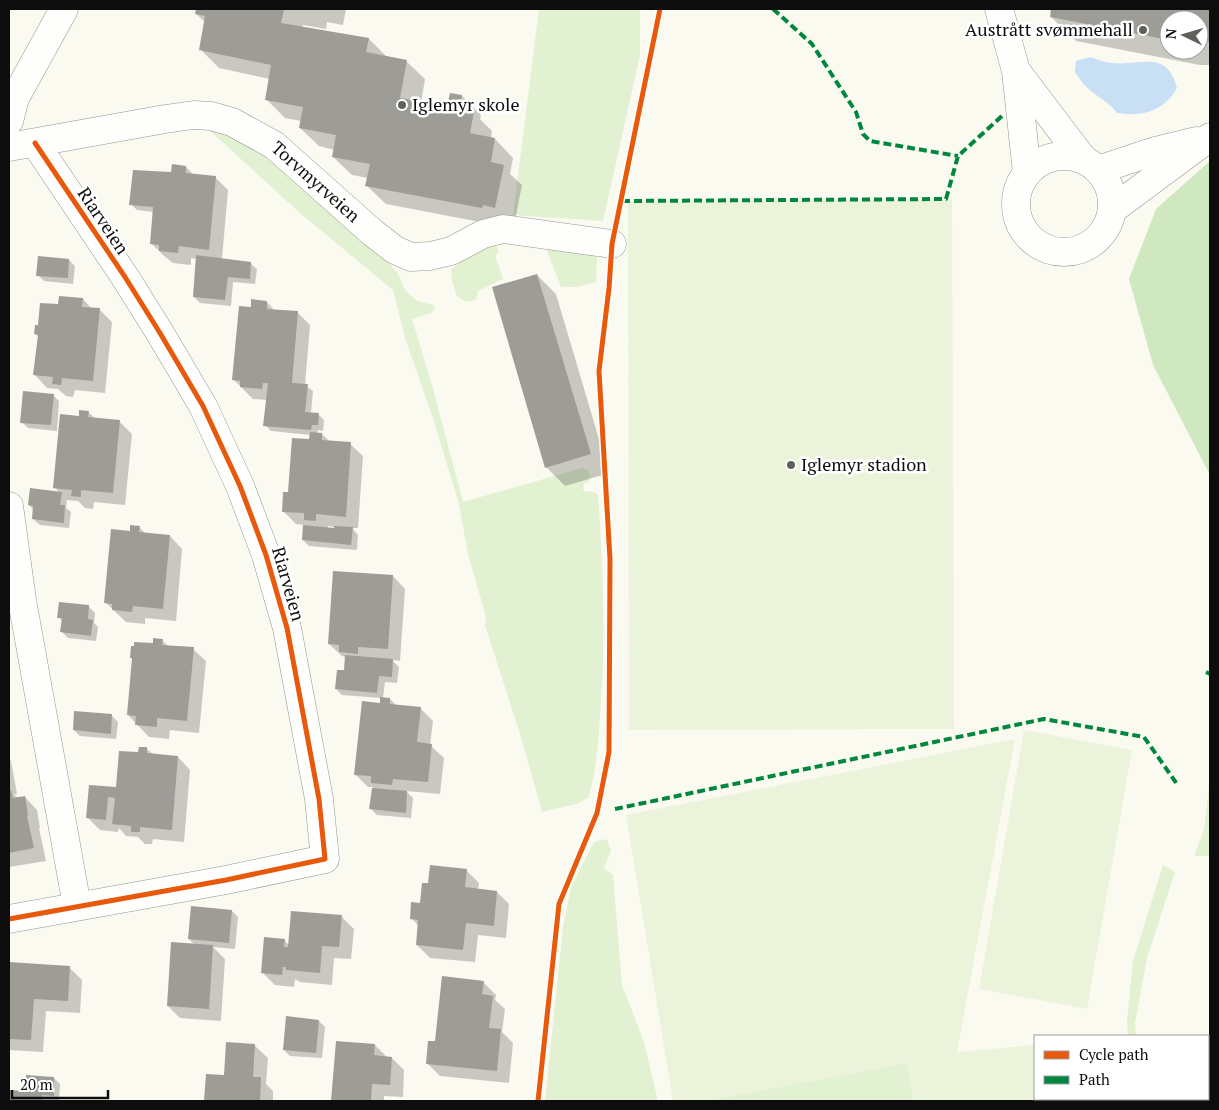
<svg xmlns="http://www.w3.org/2000/svg" width="1219" height="1110" viewBox="0 0 1219 1110" font-family="'PT Serif',serif">
  <style>
    .green { fill: #e1f1d1 }
    .forest { fill: #d0e8bf }
    .pitch { fill: #ebf4db }
    .water { fill: #c8dff4 }
    .shadow { fill: #0003; fill-rule: evenodd }
    .building { fill: #9e9c97 }
    .lines { fill: none; stroke-linecap: round; stroke-linejoin: round }
    .street-casing { stroke: #949490; stroke-width: 29 }
    .street { stroke: #fefefd; stroke-width: 28 }
    .quiet { stroke: #00873e; stroke-width: 4; stroke-dasharray: 8 4; stroke-linecap: butt }
    .cycleway-casing { stroke: #fff; stroke-width: 8 }
    .cycleway { stroke: #e8590c; stroke-width: 5 }
    .poi-dot { fill: #60605d; stroke: #fff; stroke-width: 2 }
    .labels { text-anchor: middle; stroke-width: 5; stroke-linejoin: round; paint-order: stroke }
    .poi-label { font-size: 18px; fill: #0d0d0d; stroke: #fff; text-anchor: start }
    .street-label { font-size: 18px; fill: #0d0d0d; stroke: #fff }
  </style>
  <rect width="100%" height="100%" fill="#fbfaf1"/>
  <path class="green" d="M539,9H640V55L603,221L513,215Z
    M215,127L256,149L387,261L398,274L405,290L417,301L434,305L435,308L431,313L412,319L432,385L463,502L582,468L588,470L590,475L589,482L584,483L583,489L585,492L590,491L598,494C603,568 606,642 600,715C598,743 597,772 588,798L576,804L542,812L522,740L485,625L486,617L468,554L459,504L432,415L406,341L393,290L300,213L209,130Z
    M495,242L499,253L495,255L503,279L478,291L476,300L466,302L457,296L452,281L451,269L472,254Z
    M549,246L589,248L597,258L596,282L576,287H561L547,251Z
    M1210,778V856H1194L1204,830Z
    M607,839L611,851L604,868L613,875L622,985L644,1042L658,1101H545L563,927L571,887L594,842Z
    M1163,865L1175,872L1147,958L1135,1023L1136,1036H1128L1127,1021L1133,961Z
    M907,1063L914,1101H704Z"/>
  <path class="forest" d="M1210,161V475L1153,365L1129,279L1156,209Z"/>
  <path class="pitch" d="M952,200L954,729L629,730L628,201Z
    M1024,730L1132,750L1087,1009L979,989Z
    M1015,739L957,1052L1035,1045V1099H1120V1101H914L907,1063L704,1101H673L626,815Z"/>
  <path class="water" d="M1090,57C1097,59 1105,63 1113,63C1141,66 1167,49 1177,88C1164,111 1143,117 1117,113C1110,103 1099,98 1090,90C1084,86 1079,78 1075,72L1076,61Z"/>
  <path class="shadow" d="M197,9H346L343,25L327,22L326,29L303,25L302,28L369,39L387,57L406,61L425,79L421,103L448,108L451,94L462,96L481,115L480,119L492,131L491,139H495L513,158L510,174L522,185L514,226H501L386,204L367,186L368,178L352,175L333,157L335,150L319,146L300,128L301,121L285,118L266,99L270,79L219,68L200,49L205,22L196,14Z
    M1052,9H1210V65H1200L1076,41L1051,17ZM1169,20H1199V50H1169Z
    M186,167L194,175L216,178L228,190L222,259L250,263L257,269L255,284L233,282L231,306L200,303L194,297L197,259L191,258V265L173,263L164,256L151,243L154,212L137,210L131,204L173,173Z
    M69,260L75,266L73,284L44,281L38,275Z
    M537,275L556,294L609,473L565,486L546,467Z
    M83,299L92,309H99L112,322L105,393L75,390L73,397L66,396L58,389L47,388L35,375L39,337L35,334L40,326L60,306Z
    M267,302L275,311L298,313L310,325L305,385L313,391L311,413L318,414L324,420L323,431L318,430L317,434H322L330,442L350,444L363,456L358,528H352L358,535L357,550L309,546L303,540L304,525L296,524L283,511L311,441V435L271,431L265,425L268,400L253,399L233,379L252,309ZM328,526L335,527V529H328Z
    M53,395L59,401L57,431L28,428L22,422Z
    M88,412L96,419L119,421L132,434L125,505L94,502L93,509L85,508L78,501L67,500L66,508L71,512L69,528L40,525L33,519L34,510L29,505L60,493L54,487L80,418Z
    M139,527L146,534L170,536L182,549L176,621L145,618V624L126,622L105,602L131,532Z
    M393,576L405,589L400,661L392,660L399,667L397,683L385,682L383,698L390,699L397,706L420,708L433,721L430,745L444,758L440,794L406,791L413,798L411,818L377,815L371,809L373,787H368L355,774L381,704V698L342,695L336,689L345,672V657L342,656L329,644Z
    M88,606L95,613L94,623L98,627L96,641L68,638L62,632L63,622L59,618Z
    M162,640L169,647L193,649L206,661L199,733L170,730L169,739L149,737L128,715L133,660L131,658Z
    M112,716L118,722L116,739L80,736L74,730Z
    M147,749L154,755L178,757L190,770L184,842L153,839L152,844H145L138,837L126,836L119,828L118,832L100,830L88,818L90,786L117,789L140,754Z
    M9,759L11,761L17,794H14L18,798L25,797L37,810L40,828H39L46,861L9,867Z
    M466,870L479,883L478,890L497,892L509,904L506,938L478,935L475,962L430,958L417,945L419,926L411,918L421,904L429,885Z
    M232,911L238,917L235,949L213,947L225,959L221,1021L180,1018L168,1006L195,945L189,939Z
    M341,916L354,929L351,959L334,958L332,985L300,982L295,979L294,987L275,985L262,972L284,940L289,945Z
    M9,963L70,968L82,980L80,1013L46,1011L43,1052L9,1050Z
    M483,982L496,995L495,1000L505,1009L502,1032L513,1043L509,1083L440,1076L427,1063L437,1043Z
    M319,1021L325,1027L322,1058L290,1056L284,1050Z
    M337,1042L375,1045L387,1057L392,1058L404,1070L403,1097L384,1096V1101H333Z
    M227,1044L255,1046L268,1058L266,1084L273,1091V1101H205L207,1075L225,1076Z
    M54,1078L60,1084L59,1101H9L10,1091L27,1092Z"/>
  <path class="building" d="M196,9H284L281,23L369,38L366,52L407,60L400,98L447,106L450,93L462,95L460,109L474,112L470,133L495,138L491,162L504,165L495,208L483,205L482,208L365,186L370,164L332,157L336,135L299,128L303,107L265,100L271,65L199,50L205,16L195,14Z
    M1051,9H1210V42L1199,41V20H1169V40L1050,17Z
    M172,164L186,166V173L216,176L209,250L179,246L178,253L159,251V245L150,244L153,207L129,205L133,170L171,172Z
    M196,255L251,262L250,279L228,277L225,300L193,297Z
    M38,256L69,259L68,278L36,276Z
    M537,274L591,454L545,468L492,287Z
    M59,296L83,298L82,307L100,308L93,381L62,378L61,385L52,384L53,377L33,375L38,335L34,334L35,325H38L40,303L58,304Z
    M251,299L267,301V309L298,311L292,383L308,384L305,412L319,413L318,425H312L311,430L263,426L268,383H263L262,389L240,387V381L232,380L239,306L251,307Z
    M23,391L54,394L51,425L20,423Z
    M79,410L89,411L88,417L120,420L113,493L81,490V497L71,496L72,490L53,488L60,414L79,416Z
    M310,432L322,433V440L351,442L346,517L316,514V521L304,520V513L282,512L283,492H288L292,438L309,439Z
    M30,488L62,492L60,505H65L64,523L32,519L33,506L28,505Z
    M130,525L140,526L139,532L170,535L163,609L133,606L132,612L112,610V604L104,603L111,529L130,531Z
    M303,525L334,528V526L353,527L351,545L302,540Z
    M333,571L393,575L388,649L358,647V654L339,652V645L328,644Z
    M59,602L89,605L88,619L93,620L91,636L60,632L62,618H57Z
    M153,638L163,639L162,645L194,647L187,721L157,718V727L135,725L136,716L127,715L132,658H130L131,646H134V642L153,643Z
    M345,655L393,659L392,677L379,676L377,693L335,689L337,670H344Z
    M380,697L390,698V704L421,707L417,742L432,744L428,782L393,779L392,785L371,783V776L354,775L362,701L380,703Z
    M74,711L112,714L111,734L73,730Z
    M139,747H147V753L178,756L172,830L140,827V832H131V826L112,824L115,798L108,797L106,820L86,818L89,785L116,787L119,751L138,752Z
    M372,788L407,791L406,813L369,809Z
    M9,790H11L13,798L25,796L28,815L27,816L34,848L9,853Z
    M430,865L467,869L465,887L497,891L494,926L466,923L463,950L416,945L418,920L410,919L411,902L420,903L422,883H428Z
    M191,906L232,910L229,943L188,939Z
    M291,911L342,915L339,947L322,946L320,973L286,970V967H283L282,975L261,973L264,937L285,939L284,947H288Z
    M171,942L213,945L209,1009L167,1006Z
    M9,962L70,966L68,1001L34,999L31,1040L9,1039Z
    M442,976L484,981L482,994L493,996L489,1028L501,1029L497,1071L426,1064L428,1041H435Z
    M286,1016L319,1020L316,1053L283,1050Z
    M336,1041L375,1044L374,1055L392,1057L390,1085L372,1084L371,1101H331Z
    M226,1042L255,1044L253,1077H261L260,1101H204L206,1074L224,1075Z
    M26,1075L54,1077V1096L42,1095V1101H9V1090L26,1091Z"/>
  <g class="lines">
    <defs>
      <g id="street">
        <path d="M999,9L1016,71L1027,173"/>
        <path d="M1017,72L1083,159"/>
        <path d="M9,121L15,98L64,9"/>
        <path id="s1" d="M9,147L165,119L194,115L211,116L232,122L274,145L373,233L395,250L411,257L430,256L451,251L483,234L503,229L612,244"/>
        <circle cx="1064" cy="204" r="48"/>
        <path d="M1098,170L1155,151L1196,141"/>
        <path d="M1113,209L1210,137"/>
        <path d="M9,506L22,600L77,906"/>
        <path d="M9,919L226,880L325,859L319,799L287,628L266,555L240,486L203,406L160,333L125,277L35,143"/>
      </g>
    </defs>
    <use href="#street" class="street-casing"/>
    <use href="#street" class="street"/>
    <path class="quiet" d="M773,9L812,44L856,112L863,134L870,141L958,156
      M622,201L946,199L958,156L1003,115
      M1206,672L1210,674
      M615,809L1044,719L1144,737L1177,784"/>
    <defs>
      <path id="cycleway" d="M9,919L226,880L325,859L319,799L287,628L266,555L240,486L203,406L160,333L125,277L35,143
        M538,1101L559,904L597,813L609,752L610,559L599,371L609,288L612,244L660,9"/>
    </defs>
    <use href="#cycleway" class="cycleway-casing"/>
    <use href="#cycleway" class="cycleway"/>
  </g>
  <g class="poi-dot">
    <circle cx="1143" cy="30" r="5"/>
    <circle cx="402" cy="105" r="5"/>
    <circle cx="791" cy="465" r="5"/>
  </g>
  <g class="labels">
    <g class="poi-label">
      <text x="1133" y="36" text-anchor="end">Austrått svømmehall</text>
      <text x="412" y="111">Iglemyr skole</text>
      <text x="801" y="471">Iglemyr stadion</text>
    </g>
    <g class="street-label">
      <text dy="6" stroke="none"><textPath href="#s1" startOffset="330">Torvmyrveien</textPath></text>
      <text transform="translate(103 221) rotate(56)" y="6">Riarveien</text>
      <text transform="translate(288 584) rotate(74)" y="6">Riarveien</text>
    </g>
  </g>
  <rect width="1219" height="1110" fill="none" stroke="#0d0d0d" stroke-width="20"/>
  <rect x="1034" y="1035" width="175" height="65" fill="#ffffff" stroke="#9e9e9e"/>
  <rect x="1044" y="1051" width="25" height="8" fill="#e8590c" stroke="#9e9e9e"/>
  <text x="1079" y="1060" font-size="15" fill="#0d0d0d">Cycle path</text>
  <rect x="1044" y="1076" width="25" height="8" fill="#00873e" stroke="#9e9e9e"/>
  <text x="1079" y="1085" font-size="15" fill="#0d0d0d">Path</text>
  <g transform="translate(1184 35) rotate(275)"><circle r="24" fill="#ffffff" stroke="#9e9e9e"/>
  <path d="M0-4L9 19L0 12L-9 19Z" fill="#60605d"/>
  <text y="-8" font-size="14" font-weight="bold" text-anchor="middle" fill="#0d0d0d">N</text>
  </g>
  <path d="M12 1090v8h96v-8" fill="none" stroke="#0d0d0d" stroke-width="2.5"/>
  <text x="20" y="1090" font-size="15" fill="#0d0d0d" stroke="#ffffff" stroke-width="4" paint-order="stroke">20 m</text>
</svg>
